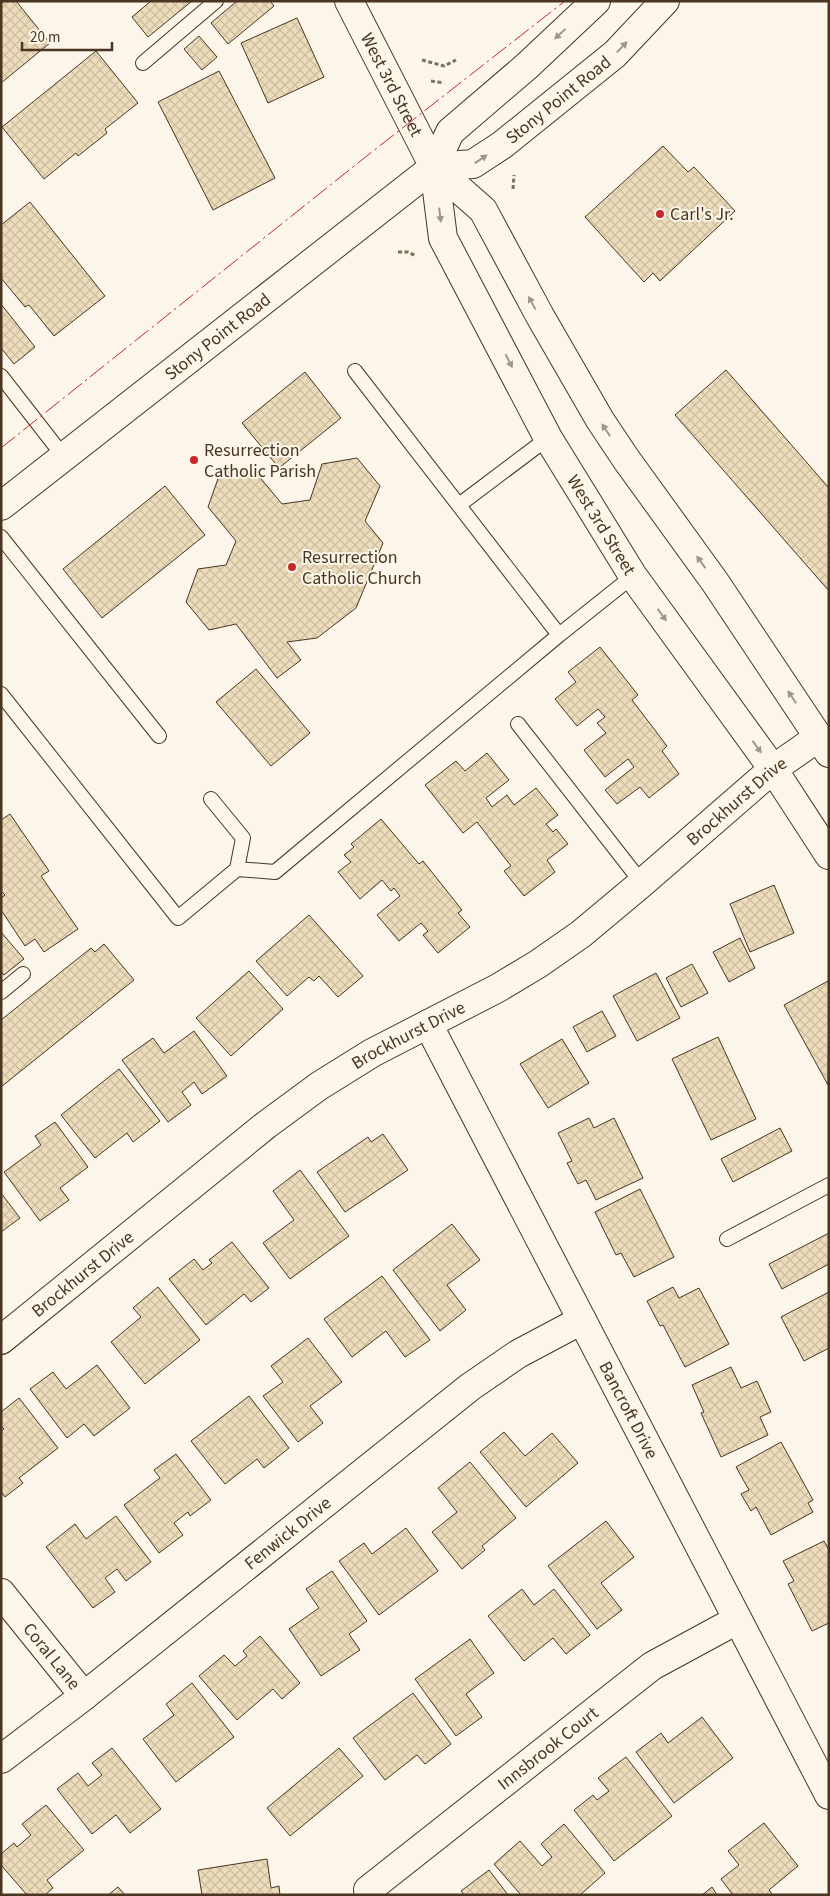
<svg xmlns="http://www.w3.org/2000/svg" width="830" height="1896" viewBox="0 0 830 1896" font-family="'Source Sans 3',sans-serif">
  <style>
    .building { fill: url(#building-cross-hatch); stroke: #4a3520 }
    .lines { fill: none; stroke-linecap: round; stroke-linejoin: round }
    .service-casing { stroke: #4a3520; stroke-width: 16 }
    .minor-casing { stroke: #4a3520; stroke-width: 30 }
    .secondary-casing { stroke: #4a3520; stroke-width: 30 }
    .path { stroke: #7f6f5c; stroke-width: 3; stroke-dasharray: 4 2.5; stroke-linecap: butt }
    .service { stroke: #fbf6e9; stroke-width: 14 }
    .minor { stroke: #fbf6e9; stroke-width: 28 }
    .secondary { stroke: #fbf6e9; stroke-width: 28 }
    .power { stroke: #c62828; stroke-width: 1; stroke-dasharray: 18 4 2.5 4; stroke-linecap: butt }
    .oneway { fill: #a29684 }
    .poi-dot { fill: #c62828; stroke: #fbf6e9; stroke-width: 2 }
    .labels { text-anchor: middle; stroke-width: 4; stroke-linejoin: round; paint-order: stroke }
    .street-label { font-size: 18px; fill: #4a3520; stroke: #fbf6e9 }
    .poi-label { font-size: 18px; fill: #4a3520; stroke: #fbf6e9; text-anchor: start }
  </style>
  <defs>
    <pattern id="building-cross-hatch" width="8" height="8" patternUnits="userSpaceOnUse" patternTransform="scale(1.25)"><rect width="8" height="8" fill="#ecdcbc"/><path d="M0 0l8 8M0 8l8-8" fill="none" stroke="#ccbda1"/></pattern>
  </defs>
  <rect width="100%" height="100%" fill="#fbf6e9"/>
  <path class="building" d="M1,1H16L50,43L1,83Z
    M151,1H192L148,37L132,17Z
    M237,1H270L274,6L228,44L211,23Z
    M297,18L324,77L268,103L241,43Z
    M199,36L217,57L202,70L184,49Z
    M96,51L138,103L105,129L107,133L78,156L76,153L44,179L2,127Z
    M219,71L275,178L213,210L158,102Z
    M663,146L688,172L694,167L735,211L660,281L653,273L644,282L585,217Z
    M30,202L105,296L54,336L29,305L25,307L1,278V225Z
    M1,304L35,347L14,364L1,348Z
    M726,370L829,488V591L675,415Z
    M305,372L341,418L279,468L242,423Z
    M357,458L380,486L365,521L383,543L356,608L317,638L287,642L301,660L277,678L236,624L209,630L186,602L198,569L226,565L236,541L208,507L220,473L253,469L282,504L310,500L322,464Z
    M165,486L205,535L102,618L63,569Z
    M600,647L638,695L632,700L667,746L662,751L679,774L649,798L640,787L617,804L605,790L634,767L628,759L605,777L584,750L606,733L597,723L605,717L598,709L577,726L555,699L576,682L568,672Z
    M256,669L310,733L271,766L216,702Z
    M487,753L509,780L486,798L492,807L507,795L514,805L536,788L558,815L546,824L553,832L556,829L568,844L547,860L555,872L524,896L504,871L511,866L477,822L463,833L425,785L456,761L465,771Z
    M10,814L49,871L41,876L78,929L44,952L35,939L25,946L1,910V898L5,895L1,891V820Z
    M381,819L419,864L423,861L462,910L458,913L470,927L438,953L423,935L428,931L421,923L399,941L377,915L400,896L394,888L391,891L382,880L360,899L338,872L351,862L344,855L354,847L351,844Z
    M774,885L794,933L750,952L730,904Z
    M309,915L363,976L338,997L319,976L314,981L309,977L287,996L256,961Z
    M1,932L24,959L4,975L1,972Z
    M740,938L755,968L729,982L713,952Z
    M104,944L134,980L1,1087V1020L91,948L95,952Z
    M692,964L708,993L681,1007L666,978Z
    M249,971L283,1009L231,1056L196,1018Z
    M656,973L680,1018L637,1041L613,996Z
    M828,981L829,983L828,1085L784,1005Z
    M602,1011L616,1036L587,1052L573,1027Z
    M194,1031L227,1076L202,1094L194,1082L182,1092L191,1105L168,1122L122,1060L153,1038L164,1053Z
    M718,1037L756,1119L711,1140L672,1059Z
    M562,1039L589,1083L548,1108L520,1064Z
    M119,1069L160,1121L133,1142L127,1133L95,1158L61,1115Z
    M589,1118L594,1128L614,1118L643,1178L596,1200L586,1180L578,1184L567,1163L572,1161L558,1133Z
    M55,1122L88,1167L60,1188L69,1200L40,1221L4,1172L41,1145L35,1136Z
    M780,1128L792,1151L733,1182L721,1159Z
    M383,1134L408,1170L345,1212L317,1172L368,1137L371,1142Z
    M300,1170L349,1236L290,1279L263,1243L294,1220L273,1191Z
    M640,1189L674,1257L634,1277L621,1253L616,1255L595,1212Z
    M1,1193L20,1218L1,1232Z
    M452,1224L480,1260L447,1285L466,1310L440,1331L393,1270Z
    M829,1233V1264L782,1289L769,1264Z
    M232,1242L269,1288L251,1302L244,1294L206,1325L169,1279L194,1259L203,1270L212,1263L209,1260Z
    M382,1276L430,1340L405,1357L386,1331L352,1357L324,1319Z
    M158,1287L200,1340L145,1384L111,1342L141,1317L133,1308Z
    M673,1287L679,1298L699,1288L729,1344L685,1367L663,1325L660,1326L647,1301Z
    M829,1292V1348L804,1361L781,1317Z
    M308,1338L342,1382L310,1406L323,1423L298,1442L263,1396L283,1382L271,1366Z
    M97,1365L130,1408L94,1436L84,1424L67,1438L30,1389L53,1372L66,1389Z
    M731,1367L741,1388L757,1381L771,1412L760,1417L768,1435L721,1457L701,1413L704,1412L692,1385Z
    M249,1396L289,1448L264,1468L257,1459L225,1484L191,1441Z
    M19,1398L58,1448L19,1478L23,1483L5,1497L1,1492V1431L4,1429L1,1426V1412Z
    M504,1432L525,1456L552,1433L578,1463L526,1507L480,1452Z
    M781,1442L813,1500L808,1503L813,1512L771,1535L756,1507L751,1511L741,1494L749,1490L736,1467Z
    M176,1454L211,1500L190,1516L188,1512L174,1523L183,1535L159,1553L124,1505L160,1478L154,1470Z
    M470,1462L516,1518L482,1546L485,1550L462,1569L432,1532L457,1512L438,1488Z
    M116,1516L151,1562L126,1581L117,1569L105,1578L115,1592L93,1608L46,1547L75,1524L86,1539Z
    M606,1521L634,1557L601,1583L622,1610L597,1629L548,1566Z
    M406,1528L438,1571L379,1615L339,1561L364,1543L372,1554Z
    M824,1541L829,1550V1623L812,1631L788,1584L794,1581L783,1561Z
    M332,1571L367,1621L349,1634L360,1650L321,1676L289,1629L319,1608L306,1589Z
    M522,1589L534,1605L554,1589L590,1635L566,1654L553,1638L524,1661L488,1616Z
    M260,1636L300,1683L282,1699L273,1689L237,1720L199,1676L224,1655L235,1666L247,1656L243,1651Z
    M470,1639L494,1673L466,1694L482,1717L456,1736L415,1679Z
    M192,1683L234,1737L176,1782L143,1739L174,1715L166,1704Z
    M413,1693L451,1744L425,1764L417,1755L385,1780L353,1738Z
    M702,1717L733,1758L674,1803L636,1752L661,1733L668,1743Z
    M112,1748L161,1809L130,1833L116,1815L92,1834L57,1789L78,1773L88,1786L102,1775L92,1763Z
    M339,1748L363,1776L290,1836L267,1808Z
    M626,1757L672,1816L614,1861L574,1810L593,1795L597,1800L609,1791L598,1778Z
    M46,1805L84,1850L47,1880L53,1888L45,1895H27L1,1865V1854L14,1843L17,1847L31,1835L22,1824Z
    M764,1823L798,1866L769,1890L773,1895H733L721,1879L739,1865L728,1851Z
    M564,1824L605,1873L580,1895H521L494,1864L520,1841L542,1866L552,1857L541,1844Z
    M267,1859L271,1888L279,1886L280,1895H202L198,1870Z
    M489,1870L508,1895H464L461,1891Z
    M118,1887L125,1895H108Z
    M712,1887L717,1895H702Z"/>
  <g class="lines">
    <defs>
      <path id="service" d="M143,63L216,1
        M355,371L559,635
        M1,376L64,457
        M459,505L548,438
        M1,537L159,736
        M1,694L178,918L237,869L275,872L559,635L633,576
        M518,724L642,883
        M211,799L243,838L237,869
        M1,992L23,974
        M727,1239L829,1185"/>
      <g id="minor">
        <path id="s1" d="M428,1024L829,1795"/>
        <path id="s2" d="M1,1340L266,1125L319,1086L372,1053L498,988L538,964L581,934L642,883L773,769L819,737"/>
        <path id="s3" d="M1,1593L84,1696"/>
        <path id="s4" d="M1,1759L84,1696L470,1387L518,1354L582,1320"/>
        <path id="s5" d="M368,1890L652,1666L737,1620"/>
      </g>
      <g id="secondary">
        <path id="s6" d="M349,1L434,167L443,238L548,438L633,576L773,769L829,855"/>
        <path d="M434,167L483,210L540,316L600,420L626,459L715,582L829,753"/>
        <path id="s7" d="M434,167L473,164L502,145L615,54L665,1"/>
        <path id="s8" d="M1,506L434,167L450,132L527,66L596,1"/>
      </g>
    </defs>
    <use href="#service" class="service-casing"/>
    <use href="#minor" class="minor-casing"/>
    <use href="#secondary" class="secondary-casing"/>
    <path class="path" d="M422,60L444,66L456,60
      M431,81L444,83
      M513,189L514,175
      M398,252H408L416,256"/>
    <use href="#service" class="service"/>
    <use href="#minor" class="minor"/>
    <use href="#secondary" class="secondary"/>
    <path class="power" d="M1,448L368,155L565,1"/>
  </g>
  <defs><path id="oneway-solid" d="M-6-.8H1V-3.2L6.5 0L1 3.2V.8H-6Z" transform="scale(1.25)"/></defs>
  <g class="oneway">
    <use href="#oneway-solid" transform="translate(560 34) rotate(137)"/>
    <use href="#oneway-solid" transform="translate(622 47) rotate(-46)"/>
    <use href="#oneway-solid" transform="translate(481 159) rotate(-34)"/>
    <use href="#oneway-solid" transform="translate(440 215) rotate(83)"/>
    <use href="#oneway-solid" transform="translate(532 303) rotate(-118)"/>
    <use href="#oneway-solid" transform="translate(509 361) rotate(63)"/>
    <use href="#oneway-solid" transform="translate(606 430) rotate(-124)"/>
    <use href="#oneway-solid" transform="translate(701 562) rotate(-126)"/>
    <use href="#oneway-solid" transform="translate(662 615) rotate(54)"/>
    <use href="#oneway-solid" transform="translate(792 697) rotate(-124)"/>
    <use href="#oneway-solid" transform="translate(757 747) rotate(54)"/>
  </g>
  <g class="poi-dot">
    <circle cx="660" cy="214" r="5"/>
    <circle cx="194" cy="460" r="5"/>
    <circle cx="292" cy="567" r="5"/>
  </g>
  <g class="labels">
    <g class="street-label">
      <text dy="6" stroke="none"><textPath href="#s6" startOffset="94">West 3rd Street</textPath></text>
      <text dy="6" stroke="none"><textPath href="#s7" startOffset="146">Stony Point Road</textPath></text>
      <text dy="6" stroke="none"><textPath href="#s8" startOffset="275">Stony Point Road</textPath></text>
      <text dy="6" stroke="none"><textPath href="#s6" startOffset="586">West 3rd Street</textPath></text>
      <text dy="6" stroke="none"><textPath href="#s2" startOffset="915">Brockhurst Drive</textPath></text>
      <text dy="6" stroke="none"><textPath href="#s2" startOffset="510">Brockhurst Drive</textPath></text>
      <text dy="6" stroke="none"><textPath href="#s2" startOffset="105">Brockhurst Drive</textPath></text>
      <text dy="6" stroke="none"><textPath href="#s1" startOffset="435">Bancroft Drive</textPath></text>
      <text dy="6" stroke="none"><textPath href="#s4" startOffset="365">Fenwick Drive</textPath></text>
      <text dy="6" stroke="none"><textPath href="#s3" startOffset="81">Coral Lane</textPath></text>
      <text dy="6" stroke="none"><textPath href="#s5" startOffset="229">Innsbrook Court</textPath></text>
    </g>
    <g class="poi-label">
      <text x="670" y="220">Carl's Jr.</text>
      <text x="204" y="456">Resurrection<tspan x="204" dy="21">Catholic Parish</tspan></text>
      <text x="302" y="563">Resurrection<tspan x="302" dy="21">Catholic Church</tspan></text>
    </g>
  </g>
  <rect width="830" height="1896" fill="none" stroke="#4a3520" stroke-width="5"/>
  <path d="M22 42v8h90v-8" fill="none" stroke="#4a3520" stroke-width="2.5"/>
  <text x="30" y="42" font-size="15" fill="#4a3520" stroke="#fbf6e9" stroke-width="4" paint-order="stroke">20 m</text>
</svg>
